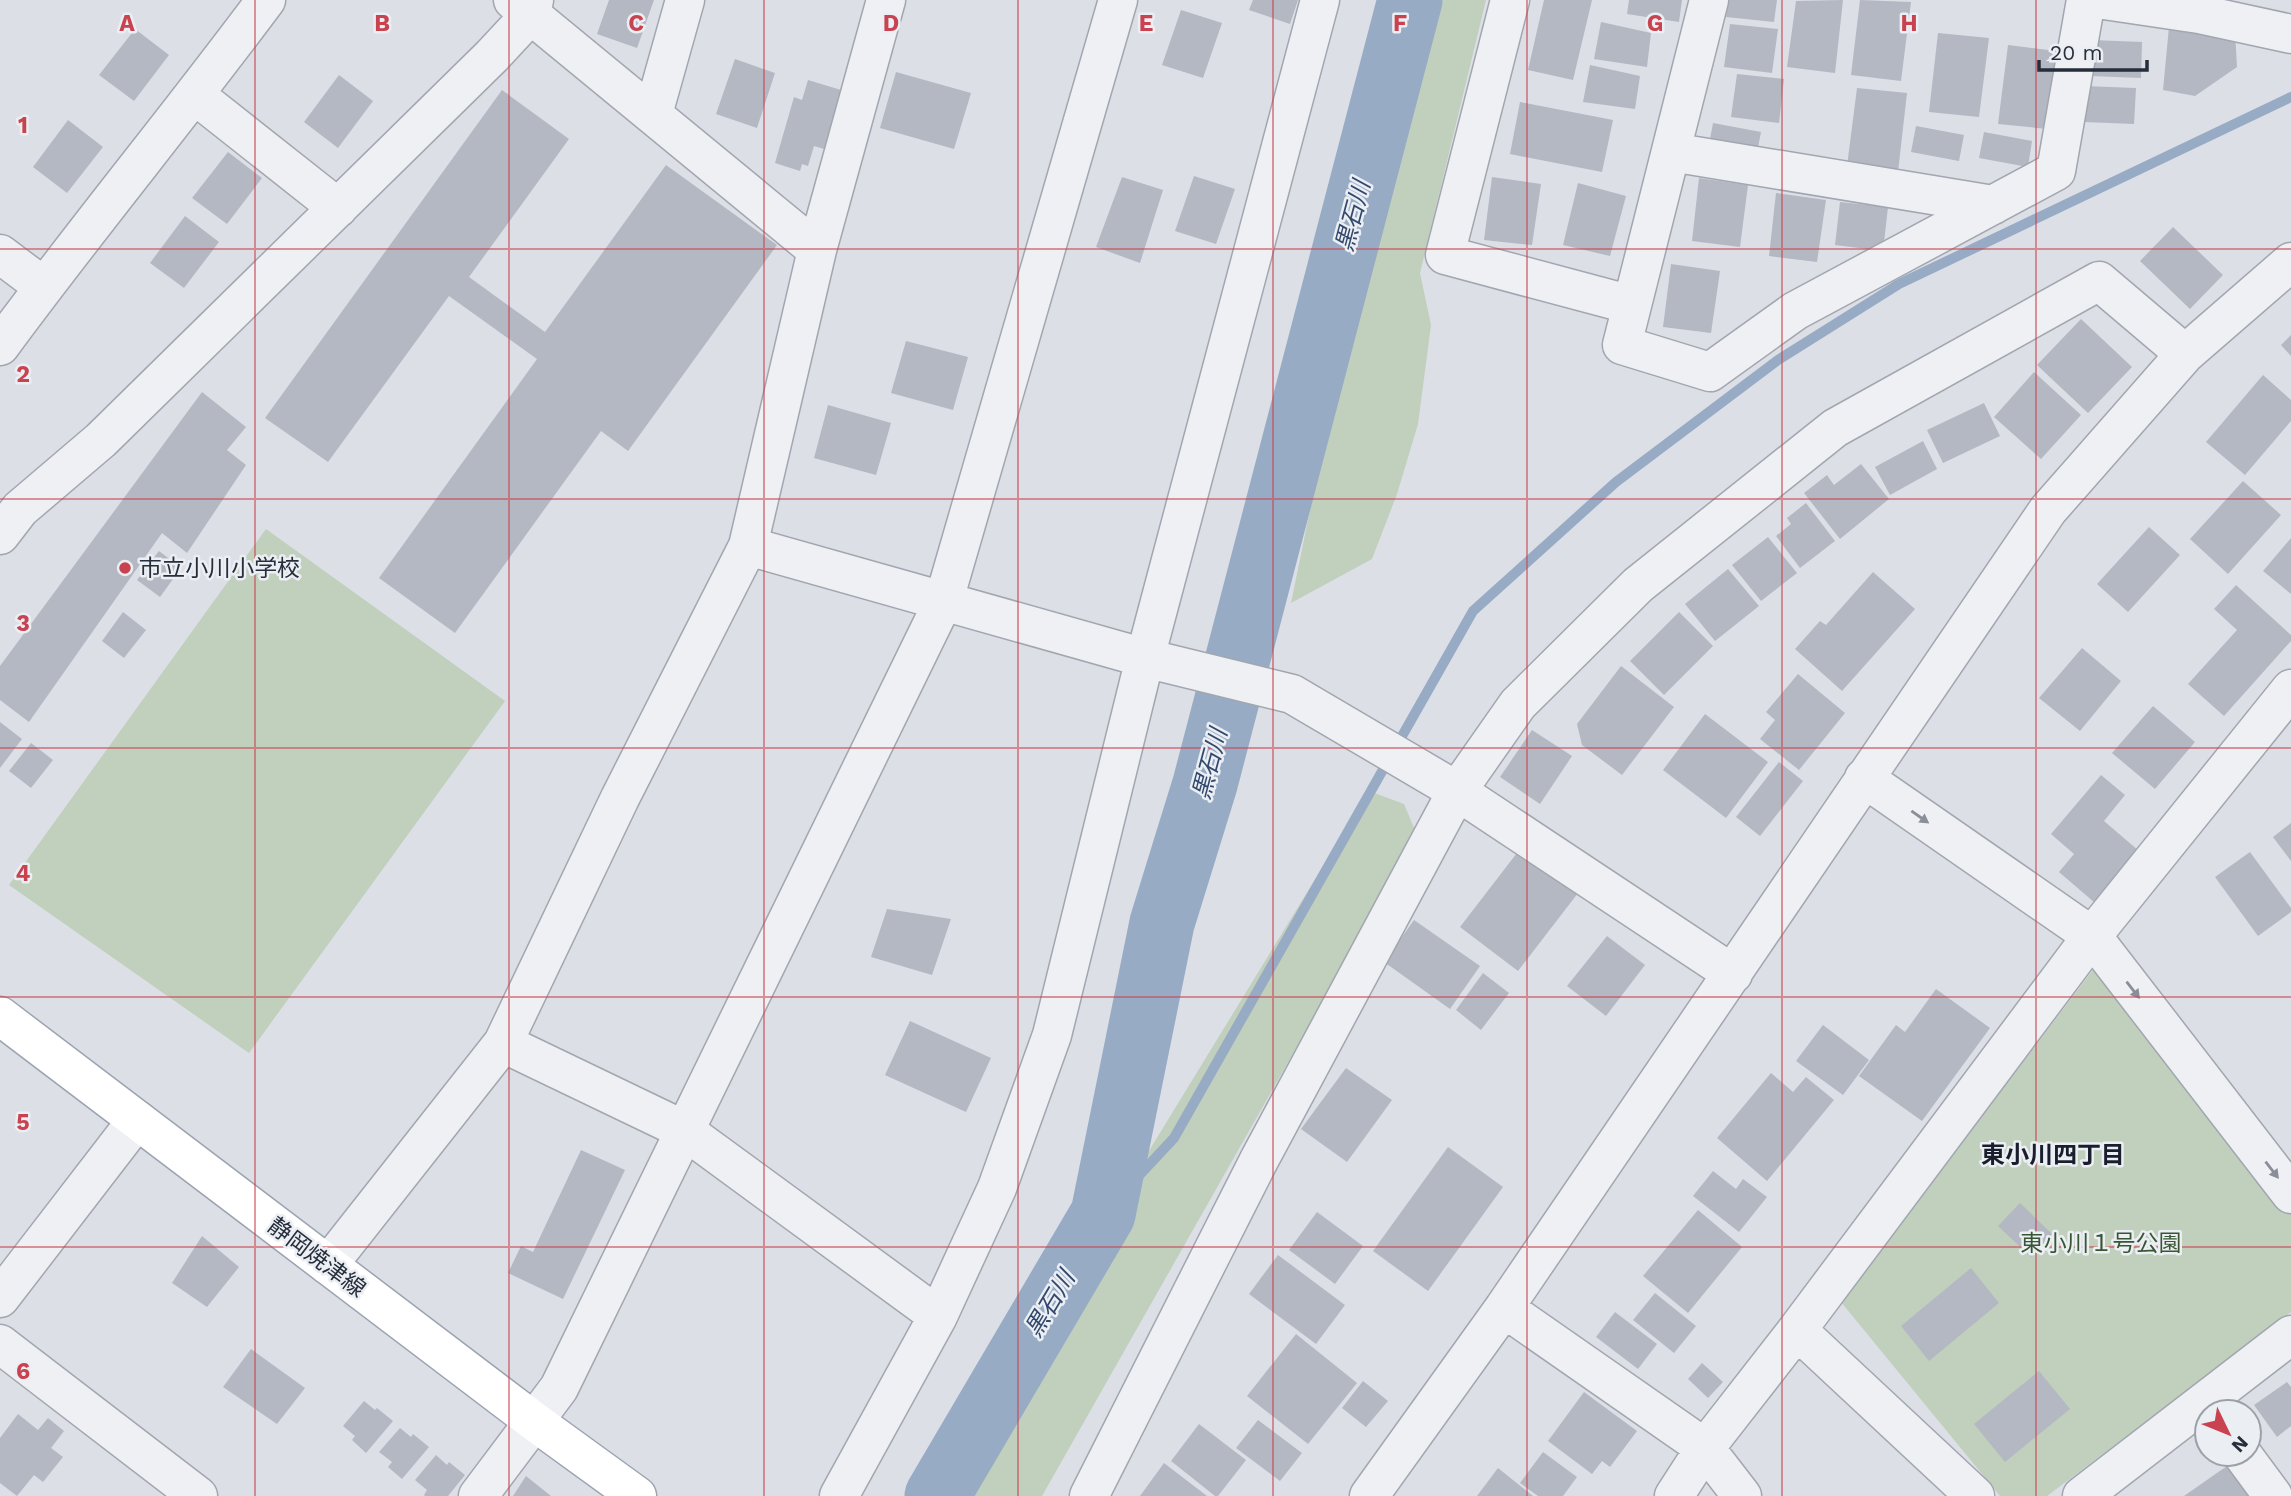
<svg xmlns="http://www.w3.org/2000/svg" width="2291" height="1496" viewBox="0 0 2291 1496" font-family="'Work Sans','Noto Sans JP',sans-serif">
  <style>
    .green { fill: #c1cfbd }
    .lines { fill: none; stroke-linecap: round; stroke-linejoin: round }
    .stream { stroke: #97abc5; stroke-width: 10 }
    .river { stroke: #97abc5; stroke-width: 65 }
    .building { fill: #b3b8c2 }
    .minor-casing { stroke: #a2a6af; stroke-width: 41 }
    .major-casing { stroke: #9ca3b1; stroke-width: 41 }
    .minor { stroke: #eef0f4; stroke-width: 38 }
    .major { stroke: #fff; stroke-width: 38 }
    .oneway { fill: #8a8e98 }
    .grid { fill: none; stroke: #c8434f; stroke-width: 2; stroke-opacity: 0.55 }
    .poi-dot { fill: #c8434f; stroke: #ebeef3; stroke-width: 2.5 }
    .labels { text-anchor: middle; stroke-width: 5; stroke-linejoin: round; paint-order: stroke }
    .poi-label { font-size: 23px; fill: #262d3b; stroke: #ebeef3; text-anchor: start }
    .park-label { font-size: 23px; fill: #385634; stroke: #ebeef3 }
    .street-label { font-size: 23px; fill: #262d3b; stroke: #ebeef3 }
    .water-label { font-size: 24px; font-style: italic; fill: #32496d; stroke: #ebeef3 }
    .neighbourhood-label { font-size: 24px; font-weight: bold; fill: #191e2c; stroke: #ebeef3 }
    .grid-label { font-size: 23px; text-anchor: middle; font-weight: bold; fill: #c8434f; stroke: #ebeef3; stroke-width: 5; stroke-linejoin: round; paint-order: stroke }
  </style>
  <rect width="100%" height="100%" fill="#dcdfe6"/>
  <path class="green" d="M1439,0H1486L1420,273L1431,325L1418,424L1397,494L1372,559L1291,603L1337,378L1415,63Z
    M266,529L505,701L249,1053L9,885Z
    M1369,791L1404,804L1417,835L1042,1496H957L1015,1370Z
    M2102,958L2291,1212V1312L2047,1496H2000L1841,1302Z"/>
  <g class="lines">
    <path class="stream" d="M1103,1214L1174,1138L1473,611L1616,482L1778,360L1899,284L2291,97"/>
    <path class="river" d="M937,1496L1103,1214L1162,923L1205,784L1410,0"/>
  </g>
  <path class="building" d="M609,0H654L637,48L597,34Z
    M1253,0H1298L1290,24L1249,10Z
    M1544,0H1592L1573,80L1528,70Z
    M1629,0H1682L1679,22L1627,14Z
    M1728,0H1777L1774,22L1726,17Z
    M1843,0L1835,73L1787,67L1796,1Z
    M1860,0L1911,2L1901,81L1851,75Z
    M1181,10L1222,23L1203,78L1162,65Z
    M1601,22L1651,33L1647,67L1594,59Z
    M1730,24L1778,29L1772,73L1724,67Z
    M2169,27L2235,32L2237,67L2195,96L2163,90Z
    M135,29L169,55L134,101L99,75Z
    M1938,33L1989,38L1979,117L1929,112Z
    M2092,40L2142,42L2141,78L2090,76Z
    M2008,45L2057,51L2048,129L1998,124Z
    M735,59L775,73L757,128L716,114Z
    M1590,65L1640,76L1635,109L1583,102Z
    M896,72L971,93L954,149L880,128Z
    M1737,74L1784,79L1779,123L1731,117Z
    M339,75L373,101L338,148L304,122Z
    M808,80L841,90L824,149L814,146L808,166L802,164L800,171L775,163L794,97L802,100Z
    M2085,86L2136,88L2134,124L2084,122Z
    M1857,88L1907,93L1898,172L1847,166Z
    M502,90L569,139L469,277L545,332L666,165L777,245L628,451L601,431L455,633L379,578L537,359L449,296L328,462L265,418Z
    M1520,102L1613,120L1602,172L1510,154Z
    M68,120L103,147L67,193L33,167Z
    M1713,123L1761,132L1756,158L1708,150Z
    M1916,126L1964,135L1959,161L1911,152Z
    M1984,132L2032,141L2028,167L1979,158Z
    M228,152L262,178L227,224L192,198Z
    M1194,176L1235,189L1216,244L1175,231Z
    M1122,177L1163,190L1140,263L1096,247Z
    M1492,177L1541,184L1532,245L1484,240Z
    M1699,178L1748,185L1740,247L1692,241Z
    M1578,183L1626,196L1610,256L1563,245Z
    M1776,193L1826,200L1817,262L1769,256Z
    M1840,202L1888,207L1883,251L1835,245Z
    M185,216L219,242L184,288L150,263Z
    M2173,227L2223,275L2190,309L2140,261Z
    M1671,264L1720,271L1711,333L1663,327Z
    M2081,319L2132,367L2088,413L2037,365Z
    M2291,335V356L2281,345Z
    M906,341L968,357L953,410L891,393Z
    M2034,372L2081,415L2041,459L1994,417Z
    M2263,375L2291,400V421L2245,475L2206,442Z
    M202,392L246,427L227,450L246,465L187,553L162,533L29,722L0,700V666Z
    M1984,403L2000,436L1943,463L1927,430Z
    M828,405L891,423L876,475L814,458Z
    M1923,441L1937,469L1890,495L1875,467Z
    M1861,464L1889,499L1840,539L1804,493L1827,475L1834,485Z
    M2243,481L2281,515L2228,574L2190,539Z
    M1806,503L1835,541L1800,568L1776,536L1791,524L1787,518Z
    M2149,527L2180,555L2128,612L2097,584Z
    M1768,537L1797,573L1761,601L1732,565Z
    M2291,538V594L2263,571Z
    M159,551L181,568L160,597L137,580Z
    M1728,569L1759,606L1715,641L1685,604Z
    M1873,572L1915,609L1842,691L1795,649L1820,621L1826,625Z
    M2236,585L2291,635V641L2224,716L2188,684L2237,630L2214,609Z
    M123,612L146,630L124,658L102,641Z
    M1679,612L1713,646L1664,695L1630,661Z
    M2082,648L2121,681L2080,731L2039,698Z
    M1621,666L1674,707L1622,775L1582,745L1577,724Z
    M1798,674L1845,713L1799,770L1760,739L1775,720L1766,712Z
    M2153,706L2195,742L2155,789L2112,753Z
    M1705,714L1768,762L1726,818L1663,770Z
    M0,722L22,739L0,768Z
    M1532,730L1572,756L1540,804L1500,777Z
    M31,743L53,760L31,788L9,771Z
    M1779,762L1803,781L1760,836L1736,817Z
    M2101,775L2125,795L2104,821L2139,851L2095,903L2059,872L2074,854L2051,834Z
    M2291,823V861L2273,837Z
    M1520,849L1578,893L1518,971L1460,927Z
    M2250,852L2291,908V912L2258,936L2215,877Z
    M887,909L951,919L932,975L871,957Z
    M1414,920L1480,966L1450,1009L1384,962Z
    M1607,936L1645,965L1606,1016L1567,986Z
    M1483,973L1509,993L1481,1030L1456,1010Z
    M1936,989L1990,1028L1922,1121L1859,1076L1896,1025L1905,1032Z
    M910,1021L991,1058L966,1112L885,1075Z
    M1823,1025L1869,1060L1843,1095L1796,1061Z
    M1346,1068L1392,1100L1347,1162L1301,1129Z
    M1771,1073L1793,1092L1806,1077L1834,1100L1767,1181L1717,1138Z
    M1448,1147L1503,1187L1428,1291L1373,1251Z
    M581,1150L625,1170L563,1299L508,1273L521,1246L533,1252Z
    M1713,1171L1736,1189L1743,1179L1767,1197L1739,1232L1693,1196Z
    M2020,1203L2052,1234L2031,1257L1998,1226Z
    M1698,1210L1742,1247L1688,1313L1643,1276Z
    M1317,1212L1363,1246L1335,1284L1289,1250Z
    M202,1236L239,1267L207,1307L172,1283Z
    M1278,1255L1345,1305L1316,1344L1249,1294Z
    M1971,1268L1999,1303L1929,1361L1901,1326Z
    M1655,1293L1696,1326L1674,1353L1633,1320Z
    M1615,1312L1657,1344L1638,1369L1596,1337Z
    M1296,1334L1357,1383L1308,1444L1247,1396Z
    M251,1349L305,1388L277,1424L223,1387Z
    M1702,1363L1723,1382L1708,1398L1688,1379Z
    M2039,1371L2070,1409L2005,1462L1974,1424Z
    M1363,1381L1388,1401L1366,1427L1342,1408Z
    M2287,1382L2291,1387V1426L2277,1437L2254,1405Z
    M1584,1392L1637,1431L1610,1467L1602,1461L1592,1474L1548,1441Z
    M364,1401L375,1410L377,1408L393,1421L366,1453L352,1440L355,1436L343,1426Z
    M18,1414L38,1430L48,1418L64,1431L51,1448L63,1457L43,1482L34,1475L17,1496L0,1483V1438Z
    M1258,1420L1302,1453L1280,1481L1236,1448Z
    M1199,1424L1246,1460L1218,1496H1215L1171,1461Z
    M400,1428L411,1437L413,1434L429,1447L402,1479L388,1467L392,1462L379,1452Z
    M1543,1452L1577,1477L1563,1496H1538L1520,1483Z
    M436,1455L447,1465L449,1462L465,1475L448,1496H425L424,1495L427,1490L415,1480Z
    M1164,1463L1207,1496H1140Z
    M2227,1466L2248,1496H2184Z
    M1498,1468L1533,1496H1477Z
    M526,1476L551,1496H513Z"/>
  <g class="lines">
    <defs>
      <path id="minor" d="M513,0L817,250
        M1510,0L1445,255L1632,305
        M1709,0L1622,345L1710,372L1795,311L2056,171L2086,0
        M2104,0L2199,14L2291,34
        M195,95L338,208
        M653,114L685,0
        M1671,152L1993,205
        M0,254L44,287
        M0,346C86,229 179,117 266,0
        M0,535L20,509L101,440L492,56L531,14L534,0
        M748,546L1145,658L1292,694L1457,791L1733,974
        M1864,778L2092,936L2291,1194
        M503,1043L684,1130L938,1316
        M328,1265L503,1043L620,798L748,546L817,250L886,0
        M0,1298L137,1120
        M1504,1308L1705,1448L1742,1496
        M1797,1330L1975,1496
        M0,1344L198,1496
        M2242,1454L2273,1496
        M478,1496L559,1388L944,600L1118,0
        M839,1496L938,1316L997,1188L1052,1035L1145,658L1320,0
        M1089,1496L1258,1162L1457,791L1518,704L1638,585L1835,428L2099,281L2185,354
        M1369,1496L1504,1308L2048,510L2185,354L2291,262
        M1674,1496L1705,1448L1797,1330L2092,936L2291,689
        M2082,1496L2291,1335"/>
      <path id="major" d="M0,1016L535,1422L637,1496"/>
    </defs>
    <use href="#minor" class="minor-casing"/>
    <use href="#major" class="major-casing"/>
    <use href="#minor" class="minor"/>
    <use href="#major" class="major"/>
  </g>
  <defs><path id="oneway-solid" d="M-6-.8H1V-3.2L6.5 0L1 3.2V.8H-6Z" transform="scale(1.75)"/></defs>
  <g class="oneway">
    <use href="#oneway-solid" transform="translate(1920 817) rotate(35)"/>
    <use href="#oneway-solid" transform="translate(2133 990) rotate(52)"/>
    <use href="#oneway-solid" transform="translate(2272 1170) rotate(52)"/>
  </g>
  <path class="grid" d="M255,0V1496M509,0V1496M764,0V1496M1018,0V1496M1273,0V1496M1527,0V1496M1782,0V1496M2036,0V1496M0,249H2291M0,499H2291M0,748H2291M0,997H2291M0,1247H2291"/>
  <circle class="poi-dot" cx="125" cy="568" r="7"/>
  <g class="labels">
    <g class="poi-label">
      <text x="139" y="576">市立小川小学校</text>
    </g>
    <g class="park-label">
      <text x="2101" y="1251">東小川１号公園</text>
    </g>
    <g class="street-label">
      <text transform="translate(317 1257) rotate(37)" y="8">静岡焼津線</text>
    </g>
    <g class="water-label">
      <text transform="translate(1353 216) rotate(-75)" y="8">黒石川</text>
      <text transform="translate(1210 764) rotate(-75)" y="8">黒石川</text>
      <text transform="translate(1050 1304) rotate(-59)" y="8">黒石川</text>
    </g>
    <g class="neighbourhood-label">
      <text x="2053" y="1163">東小川四丁目</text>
    </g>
  </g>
  <g class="grid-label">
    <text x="127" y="31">A</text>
    <text x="382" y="31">B</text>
    <text x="636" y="31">C</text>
    <text x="891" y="31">D</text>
    <text x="1146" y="31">E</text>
    <text x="1400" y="31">F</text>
    <text x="1655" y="31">G</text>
    <text x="1909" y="31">H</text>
    <text x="23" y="133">1</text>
    <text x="23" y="382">2</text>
    <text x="23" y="631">3</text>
    <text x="23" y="881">4</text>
    <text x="23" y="1130">5</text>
    <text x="23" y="1379">6</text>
  </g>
  <g transform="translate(2228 1433) rotate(133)"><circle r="33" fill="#ebeef3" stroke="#9ca1a9" stroke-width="2"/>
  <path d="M0-5L12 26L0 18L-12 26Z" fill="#c8434f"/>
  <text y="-10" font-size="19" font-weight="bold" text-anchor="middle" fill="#262d3b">N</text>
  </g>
  <path d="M2039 60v10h108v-10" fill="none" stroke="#262d3b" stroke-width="3.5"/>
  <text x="2050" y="60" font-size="21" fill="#262d3b" stroke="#ebeef3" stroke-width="5" paint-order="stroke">20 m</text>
</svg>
